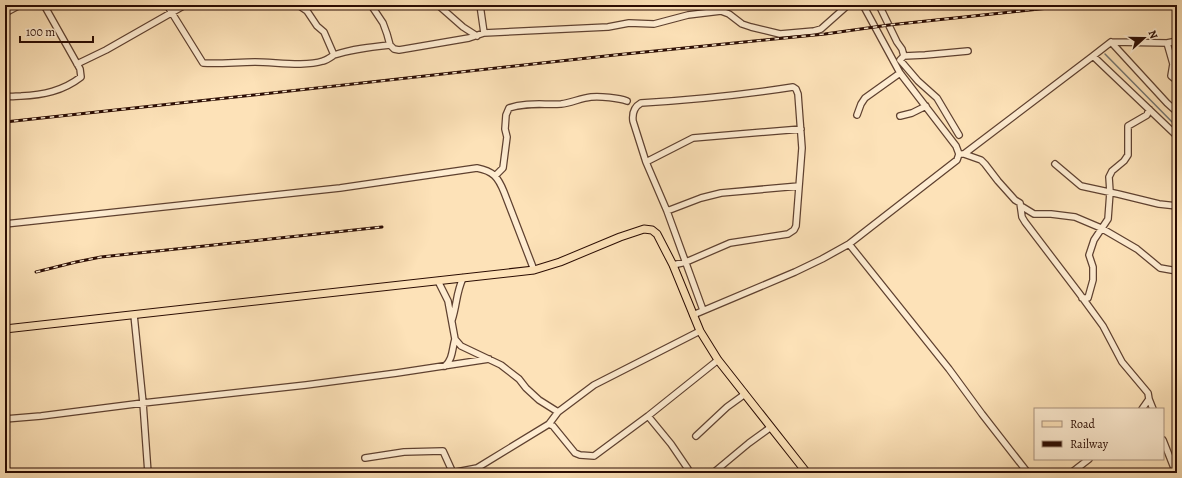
<svg xmlns="http://www.w3.org/2000/svg" width="1182" height="478" viewBox="0 0 1182 478" font-family="Alegreya,serif">
  <style>
    .lines { fill: none; stroke-linecap: round; stroke-linejoin: round }
    .stream { stroke: #747570; stroke-width: 1.5 }
    .minor-casing { stroke: #5f4130; stroke-width: 8 }
    .major-casing { stroke: #2a0b02; stroke-width: 9 }
    .minor { stroke: #feecd1; stroke-width: 5.5 }
    .major { stroke: #fde2b8; stroke-width: 7 }
    .rail-casing { stroke: #2a0b02; stroke-width: 3 }
    .rail { stroke: #feecd1; stroke-width: 1.5; stroke-dasharray: 4.5; stroke-linecap: butt }
  </style>
  <rect width="100%" height="100%" fill="#fde2b8"/>
  <filter id="stains"><feTurbulence type="fractalNoise" baseFrequency=".005" numOctaves="4"/><feColorMatrix values="0 0 0 0 .2 0 0 0 0 .09 0 0 0 0 .02 0 0 0 .5 -.17"/></filter>
  <radialGradient id="worn" r=".72"><stop offset=".6" stop-color="#630" stop-opacity="0"/><stop offset="1" stop-color="#630" stop-opacity=".3"/></radialGradient>
  <g class="lines">
    <path class="stream" d="M1105,54L1177,127"/>
    <defs>
      <path id="minor" d="M167,5L203,63C220,64 238,62 255,62C276,62 304,67 323,61C327,60 331,57 334,55
        M298,5L307,11L317,26L324,32L334,55C352,49 371,47 390,45
        M371,5L383,23L387,34L390,45L394,49L399,50L469,38L484,33L608,27L629,23L654,24L688,15L721,11L729,14L742,24L751,27L780,34L814,31L821,29L848,5
        M438,5L463,27L477,36
        M480,5L484,33
        M879,5L897,42L902,49L904,56L900,60L918,81L937,98L959,135
        M5,13L20,5
        M1111,42L1167,103L1177,112
        M1167,43L1173,64L1171,76L1177,81
        M904,56L925,55L968,51
        M1093,56L1111,42L1167,43L1177,41
        M77,64L106,50L185,5
        M5,96C10,97 16,96 21,96C43,95 63,91 81,77L80,69L44,5
        M857,115L861,104L865,98L900,73
        M900,116L912,113L926,106
        M962,154H964L1093,56L1177,136
        M964,154L981,160L985,164L998,181L1015,200L1020,203L1022,217L1025,222L1079,293L1103,326L1122,362L1148,393L1149,399L1153,409
        M646,162L693,138L801,129
        M1055,164L1081,186L1118,194L1159,204L1177,206
        M495,176L503,168L507,137L505,129L506,115L509,108C526,102 544,105 561,104C571,103 581,98 591,97C600,96 619,98 627,101
        M1021,206L1034,214H1051L1075,217L1101,228L1137,249L1160,268L1177,271
        M667,211L701,198L721,193L799,186
        M5,224L340,188L477,168C493,171 498,177 504,192L534,270
        M849,244L949,369L982,414L1028,473
        M673,265L686,262L730,243L788,234L794,230L796,226L802,148L798,94L796,89L793,87C742,95 692,100 641,103C634,107 632,113 633,121L646,162L667,211L703,310
        M438,281L448,301L455,339L461,346L501,365L519,379L526,388L539,400L558,412L594,385L700,331
        M1082,298H1088L1093,280V267L1089,255L1094,240L1108,219L1110,192L1109,177L1112,171L1124,161L1128,155V126L1147,115L1149,109
        M693,315L795,272L822,259L849,244L957,160L959,154L956,146L900,73L863,5
        M452,320C457,305 456,293 463,278
        M445,366C453,359 452,349 455,339
        M1142,409L1149,399
        M648,416L671,444L688,469
        M5,419L41,416L143,403L134,315
        M549,424L553,426L575,453L580,455L594,456L648,416L718,360
        M696,436L727,407L745,394
        M1163,440L1176,473
        M365,458L404,452L443,451L453,473
        M148,473L143,403L306,385L397,373L489,359
        M451,473L477,468L549,424L558,412
        M713,473L749,443L771,427
        M1071,473L1089,459"/>
      <path id="major" d="M5,329L534,270L560,262L620,237L644,229L652,230L657,234L673,265L700,331L718,360L807,473"/>
    </defs>
    <use href="#minor" class="minor-casing"/>
    <use href="#major" class="major-casing"/>
    <use href="#minor" class="minor"/>
    <use href="#major" class="major"/>
    <defs>
      <path id="rail" d="M5,122L226,98L615,55L825,34L889,25L1077,5
        M36,272L76,262L101,257L382,227"/>
    </defs>
    <use href="#rail" class="rail-casing"/>
    <use href="#rail" class="rail"/>
  </g>
  <rect width="1182" height="478" fill="none" stroke="#fde2b8" stroke-width="20"/>
  <rect x="6" y="6" width="1170" height="466" fill="none" stroke="#2a0b02" stroke-width="2"/>
  <rect x="10" y="10" width="1162" height="458" fill="none" stroke="#2a0b02"/>
  <rect x="1034" y="408" width="130" height="52" fill="#feecd1" stroke="#a9927e"/>
  <rect x="1042" y="421" width="20" height="6" fill="#fde2b8" stroke="#a9927e"/>
  <text x="1070" y="428" font-size="12" fill="#2a0b02">Road</text>
  <rect x="1042" y="441" width="20" height="6" fill="#2a0b02" stroke="#a9927e"/>
  <text x="1070" y="448" font-size="12" fill="#2a0b02">Railway</text>
  <g transform="translate(1144 38) rotate(69)" stroke="#feecd1" stroke-width="3" paint-order="stroke">
  <path d="M0-3L7 15L0 10L-7 15Z" fill="#2a0b02"/>
  <text y="-6" font-size="11" font-weight="bold" text-anchor="middle" fill="#2a0b02">N</text>
  </g>
  <path d="M20 36v6h73v-6" fill="none" stroke="#2a0b02" stroke-width="2"/>
  <text x="26" y="36" font-size="12" fill="#2a0b02" stroke="#feecd1" stroke-width="3" paint-order="stroke">100 m</text>
  <rect width="100%" height="100%" filter="url(#stains)"/>
  <rect width="100%" height="100%" fill="url(#worn)"/>
</svg>
